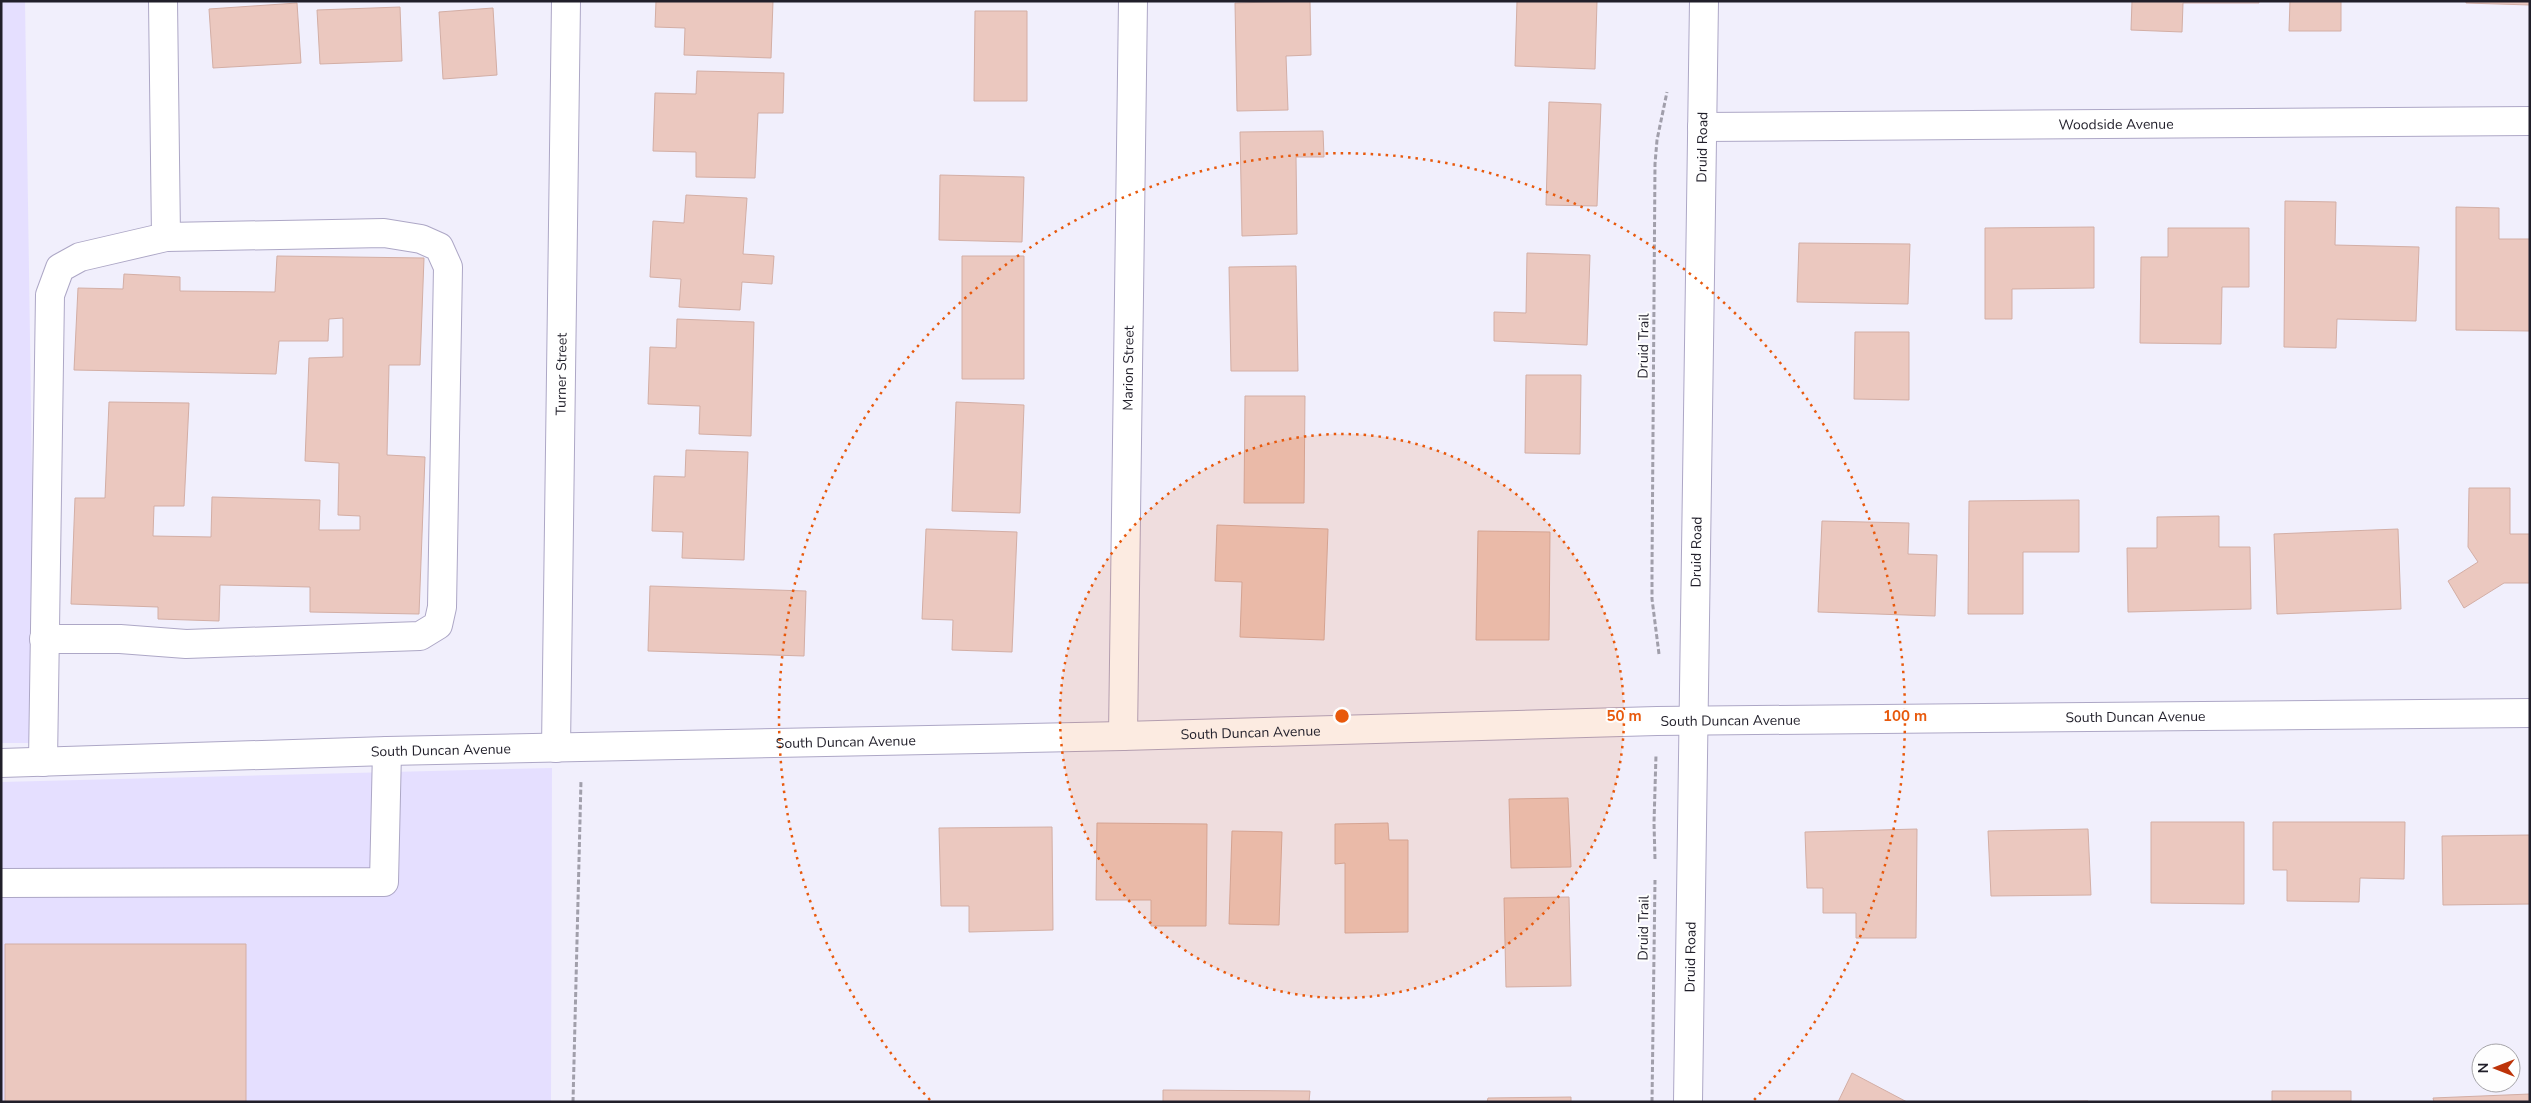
<svg xmlns="http://www.w3.org/2000/svg" width="2531" height="1103" viewBox="0 0 2531 1103" font-family="'Nunito Sans',sans-serif">
  <style>
    .built { fill: #e5dfff }
    .building { fill: #ebc8bf; stroke: #d3aea5 }
    .lines { fill: none; stroke-linecap: round; stroke-linejoin: round }
    .minor-casing { stroke: #ada7c6; stroke-width: 30 }
    .path { stroke: #a19fab; stroke-width: 3; stroke-dasharray: 5 2.5; stroke-linecap: butt }
    .minor { stroke: #fff; stroke-width: 28 }
    .ring { fill: none; stroke: #e8590c; stroke-width: 2.5; stroke-dasharray: 2.5 5 }
    .labels { text-anchor: middle; stroke-width: 4; stroke-linejoin: round; paint-order: stroke }
    .street-label { font-size: 14px; fill: #211f2a; stroke: #fefefe }
    .centre { fill: #e8590c; stroke: #fefefe; stroke-width: 2.5 }
    .ring-label { font-size: 15px; text-anchor: middle; font-weight: bold; fill: #e8590c; stroke: #fefefe; stroke-width: 4; stroke-linejoin: round; paint-order: stroke }
  </style>
  <rect width="100%" height="100%" fill="#f1effc"/>
  <path class="built" d="M1,1H25L36,743H1Z
    M552,768L551,1102H1V782Z"/>
  <path class="building" d="M656,1H773L771,58L684,55L685,28L655,27Z
    M1310,1L1311,55L1286,56L1288,110L1237,111L1235,3Z
    M1517,1H1597L1595,69L1515,66Z
    M2132,1H2259V3H2183L2182,32L2131,30Z
    M2290,1H2341V31H2289Z
    M2466,1H2530V5L2466,3Z
    M297,3L301,63L213,68L209,9Z
    M400,7L402,61L320,64L317,10Z
    M493,8L497,75L443,79L439,12Z
    M975,11H1027V101H974Z
    M697,71L784,73L783,113H758L755,178L696,177V152L653,151L655,93L696,94Z
    M1549,102L1601,104L1597,206L1546,205Z
    M1323,131L1324,157H1296L1297,234L1242,236L1240,132Z
    M940,175L1024,177L1022,242L939,240Z
    M686,195L747,198L743,254L774,256L772,284L742,282L740,310L679,307L681,279L650,277L653,221L684,223Z
    M2285,201L2336,202L2335,245L2419,247L2416,321L2337,319L2336,348L2284,347Z
    M2456,207L2499,208V239H2530V331L2456,330Z
    M2094,227V288L2012,289V319H1985V228Z
    M2168,228H2249V287H2222L2221,344L2140,343L2141,257H2168Z
    M1799,243L1910,244L1908,304L1797,302Z
    M1527,253L1590,255L1587,345L1494,341V312L1526,313Z
    M277,256L424,258L420,365H389L387,455L425,457L419,614L310,612V587L220,585L219,621L158,619V607L71,604L75,498H105L109,402L189,403L184,506H154L153,536L211,537L212,497L320,500L319,530H360V516L338,515L339,463L305,461L309,358L343,357V318L329,319L328,341H279L276,374L74,370L78,288L123,289L124,274L180,277V291L275,292Z
    M962,256H1024V379H962Z
    M1296,266L1298,371H1231L1229,267Z
    M677,319L754,322L751,436L699,434L700,406L648,404L650,347L676,348Z
    M1855,332H1909V400L1854,399Z
    M1526,375H1581L1580,454L1525,453Z
    M1245,396H1305L1304,503H1244Z
    M956,402L1024,405L1020,513L952,511Z
    M686,450L748,452L744,560L682,558L683,532L652,531L654,476L685,477Z
    M2469,488H2510V534H2530V583H2504L2464,608L2448,581L2478,562L2468,547Z
    M2079,500V552H2023V614H1968L1969,501Z
    M2219,516V547H2250L2251,609L2128,612L2127,548H2157V517Z
    M1822,521L1909,523L1908,554L1937,555L1935,616L1818,612Z
    M1217,525L1328,529L1324,640L1240,637L1242,582L1215,581Z
    M926,529L1017,532L1012,652L952,650L953,620L922,619Z
    M2398,529L2401,609L2277,614L2274,534Z
    M1478,531L1550,532L1549,640H1476Z
    M650,586L806,591L804,656L648,651Z
    M1568,798L1571,867L1511,868L1509,799Z
    M2151,822H2244V904L2151,903Z
    M2273,822H2405L2404,879L2360,878L2359,902L2287,901V870H2273Z
    M1097,823L1207,824L1206,926H1151V900H1096Z
    M1388,823L1389,840H1408V932L1345,933V863L1335,864V824Z
    M1052,827L1053,930L969,932V906H941L939,828Z
    M1917,829L1916,938H1856V913H1823V888H1807L1805,832Z
    M2088,829L2091,895L1991,896L1988,831Z
    M1232,831L1282,832L1279,925L1229,924Z
    M2530,835V904L2443,905L2442,836Z
    M1569,897L1571,986L1506,987L1504,898Z
    M5,944H246V1102H5Z
    M1852,1073L1907,1102H1838Z
    M1163,1090L1310,1091L1309,1102H1163Z
    M2272,1091H2351V1102H2272Z
    M2530,1094V1102H2434L2433,1098Z
    M1571,1097V1102H1487L1488,1098Z
    M2088,1101V1102H2011Z"/>
  <g class="lines">
    <defs>
      <g id="minor">
        <path id="s1" d="M1702,127L2530,121"/>
        <path d="M44,639H120L186,644L420,636L438,625L442,607L448,267L439,247L421,239L384,233L166,237"/>
        <path id="s2" d="M1123,736L1133,1"/>
        <path id="s3" d="M556,748L566,1"/>
        <path d="M43,762L50,295L60,268L80,257L166,237L163,1"/>
        <path id="s4" d="M1,763L387,751L1123,736L1657,721L2530,713"/>
        <path d="M1,883L384,882L387,751"/>
        <path id="s5" d="M1688,1102L1704,1"/>
      </g>
    </defs>
    <use href="#minor" class="minor-casing"/>
    <path class="path" d="M1659,654L1652,599V570L1655,164L1657,140L1667,92
      M1655,859L1654,823L1656,755
      M573,1102L581,780
      M1652,1102L1655,880"/>
    <use href="#minor" class="minor"/>
  </g>
  <circle cx="1342" cy="716" r="282" fill="#e8590c" fill-opacity=".12"/>
  <g class="ring">
    <circle cx="1342" cy="716" r="282"/>
    <path d="M930 1100A563 563 0 1 1 1754 1100"/>
  </g>
  <g class="labels">
    <g class="street-label">
      <text dy="5" stroke="none"><textPath href="#s1" startOffset="414">Woodside Avenue</textPath></text>
      <text dy="5" stroke="none"><textPath href="#s5" startOffset="955">Druid Road</textPath></text>
      <text transform="translate(1643 346) rotate(-89)" y="5">Druid Trail</text>
      <text dy="5" stroke="none"><textPath href="#s2" startOffset="368">Marion Street</textPath></text>
      <text dy="5" stroke="none"><textPath href="#s3" startOffset="374">Turner Street</textPath></text>
      <text dy="5" stroke="none"><textPath href="#s5" startOffset="550">Druid Road</textPath></text>
      <text dy="5" stroke="none"><textPath href="#s4" startOffset="2135">South Duncan Avenue</textPath></text>
      <text dy="5" stroke="none"><textPath href="#s4" startOffset="1730">South Duncan Avenue</textPath></text>
      <text dy="5" stroke="none"><textPath href="#s4" startOffset="1250">South Duncan Avenue</textPath></text>
      <text dy="5" stroke="none"><textPath href="#s4" startOffset="845">South Duncan Avenue</textPath></text>
      <text dy="5" stroke="none"><textPath href="#s4" startOffset="440">South Duncan Avenue</textPath></text>
      <text transform="translate(1643 928) rotate(-89)" y="5">Druid Trail</text>
      <text dy="5" stroke="none"><textPath href="#s5" startOffset="145">Druid Road</textPath></text>
    </g>
  </g>
  <circle cx="1342" cy="716" r="8" class="centre"/>
  <g class="ring-label">
    <text x="1624" y="721">50 m</text>
    <text x="1905" y="721">100 m</text>
  </g>
  <rect width="2531" height="1103" fill="none" stroke="#211f2a" stroke-width="5"/>
  <g transform="translate(2496 1068) rotate(270)"><circle r="24" fill="#fefefe" stroke="#a6a5a9"/>
  <path d="M0-4L9 19L0 12L-9 19Z" fill="#bd3309"/>
  <text y="-8" font-size="14" font-weight="bold" text-anchor="middle" fill="#211f2a">N</text>
  </g>
</svg>
